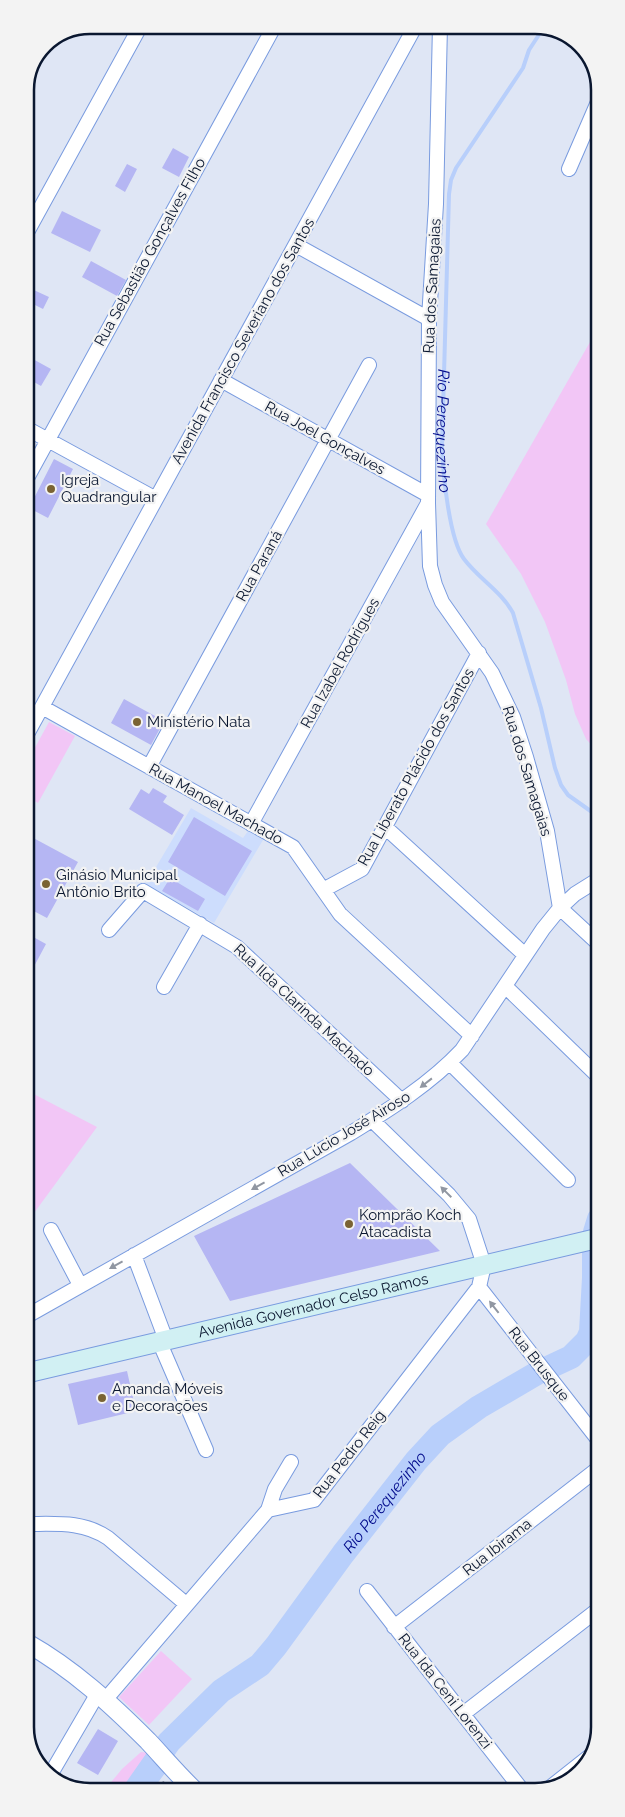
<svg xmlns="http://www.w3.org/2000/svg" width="625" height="1817" viewBox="0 0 625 1817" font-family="Raleway,sans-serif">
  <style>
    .built { fill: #cdddfd }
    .green { fill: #f2c6f6 }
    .water { fill: #b8cffb }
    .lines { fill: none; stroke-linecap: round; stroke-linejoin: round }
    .stream { stroke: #b8cffb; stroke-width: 4 }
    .river { stroke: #b8cffb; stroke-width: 24 }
    .building { fill: #b5b6f3 }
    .minor-casing { stroke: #799bdf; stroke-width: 16 }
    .tertiary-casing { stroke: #799bdf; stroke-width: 20 }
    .secondary-casing { stroke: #799bdf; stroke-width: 21 }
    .path { stroke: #7d879a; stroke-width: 2.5; stroke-dasharray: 4 4; stroke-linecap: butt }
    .minor { stroke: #fff; stroke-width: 14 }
    .tertiary { stroke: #fff; stroke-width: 18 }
    .secondary { stroke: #d1f0f3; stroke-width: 19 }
    .oneway { fill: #9197a2 }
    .poi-dot { fill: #7a6333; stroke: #f3f3f3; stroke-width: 2 }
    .labels { text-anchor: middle; stroke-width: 4.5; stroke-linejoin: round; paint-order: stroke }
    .street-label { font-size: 15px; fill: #0a1730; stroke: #f3f3f3 }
    .poi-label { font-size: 15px; fill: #0a1730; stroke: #f3f3f3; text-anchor: start }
    .water-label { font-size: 16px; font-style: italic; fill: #000a8b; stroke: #f3f3f3 }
    .rim { fill: none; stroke: #0a1730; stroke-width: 2.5 }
  </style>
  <rect width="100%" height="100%" fill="#dfe6f5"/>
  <path class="built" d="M191,808L243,838L248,831L263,840L214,923L146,884Z"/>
  <path class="green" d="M598,328L599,753L586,739L575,714L566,680L545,622L521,574L486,524Z
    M49,722L75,736L38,803L26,796V764Z
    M26,1090L97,1127L26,1224Z
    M161,1651L192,1679L149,1725L119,1697Z
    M141,1752L149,1753L148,1762L126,1792H103L122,1769Z"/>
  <path class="water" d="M149,1753L165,1773L151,1792H126L148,1762Z"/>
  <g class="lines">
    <path class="stream" id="s1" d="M544,27L529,50L523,68L456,168L451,180L449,194L442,447C443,473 449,539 464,559C479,579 501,591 513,613L541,708L555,768L561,785L568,795L599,817"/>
    <path class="river" id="s2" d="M134,1792L169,1742L221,1691L260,1665L276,1646L343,1554L416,1461L440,1435L479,1407L539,1372L571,1357L587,1341L591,1332L594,1278V1242L595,1232L599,1219"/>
  </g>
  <path class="building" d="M173,148L189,157L179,177L162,168Z
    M127,164L137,169L125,192L115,186Z
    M62,211L101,230L90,252L51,233Z
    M91,261L126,280L117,296L82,277Z
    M25,286L49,297L43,309L25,300Z
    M31,358L51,369L41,386L25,377V368Z
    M54,459L73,469L48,518L29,508Z
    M124,699L164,721L151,745L111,723Z
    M153,788L167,796L163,802L184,815L172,835L129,809L141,789L149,794Z
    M194,817L252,851L225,896L168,862Z
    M26,834L78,862L47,918L26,907Z
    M170,878L205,899L198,911L162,891Z
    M26,933L46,944L30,974L26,972Z
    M350,1163L440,1251L230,1301L194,1236Z
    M127,1371L136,1411L78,1425L68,1384Z
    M98,1729L118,1741L98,1775L77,1763Z"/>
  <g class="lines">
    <defs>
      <path id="minor" d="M440,25L436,204L429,319L428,503L430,566L435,585L442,602L492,673L513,717L526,757L547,831L560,908L599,944
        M569,169L598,102
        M25,236L141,25
        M296,245L429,319
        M221,380L428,495
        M26,428L156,499
        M26,480L275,25
        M42,707L293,847L340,914L472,1036
        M26,736L416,25
        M149,767L369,365
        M251,824L427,505
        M385,827L525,955
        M323,890L362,869L479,653
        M109,930L143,891L237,947L402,1101
        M164,987L200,924
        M506,987L599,1077
        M450,1063L568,1180
        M51,1230L80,1285
        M134,1255L166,1340
        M479,1287L600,1442
        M27,1316L351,1133C390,1109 430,1084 462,1050L543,929L560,908L575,894L599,879
        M159,1341L206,1450
        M268,1510L275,1489L291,1462
        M27,1524C56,1524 83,1521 108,1538L186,1604
        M367,1591L522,1790
        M394,1627L600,1467
        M105,1700L268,1510L314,1500L479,1287L484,1265L469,1219L449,1195L372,1120
        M463,1714L600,1608
        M49,1777L98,1693
        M547,1790L590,1756"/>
      <path id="tertiary" d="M27,1643C73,1669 111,1704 148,1741C164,1758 178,1775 195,1791"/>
      <g id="secondary">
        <path id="s3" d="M27,1373L599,1238"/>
      </g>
    </defs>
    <use href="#minor" class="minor-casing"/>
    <use href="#tertiary" class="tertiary-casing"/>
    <use href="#secondary" class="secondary-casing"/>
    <path class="path" d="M158,1792L165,1780"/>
    <use href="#minor" class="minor"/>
    <use href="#tertiary" class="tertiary"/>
    <use href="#secondary" class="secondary"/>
  </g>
  <defs><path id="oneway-solid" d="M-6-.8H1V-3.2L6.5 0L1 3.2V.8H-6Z" transform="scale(1.25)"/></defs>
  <g class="oneway">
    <use href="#oneway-solid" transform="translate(426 1083) rotate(142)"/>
    <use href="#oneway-solid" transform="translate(258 1186) rotate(151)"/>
    <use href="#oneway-solid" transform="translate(446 1192) rotate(-135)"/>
    <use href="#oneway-solid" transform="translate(116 1265) rotate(151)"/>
    <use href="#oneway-solid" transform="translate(494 1307) rotate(-128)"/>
  </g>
  <g class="poi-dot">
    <circle cx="51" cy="489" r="5"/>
    <circle cx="137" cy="722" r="5"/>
    <circle cx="46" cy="884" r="5"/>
    <circle cx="349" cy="1224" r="5"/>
    <circle cx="102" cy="1398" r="5"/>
  </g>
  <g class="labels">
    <g class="street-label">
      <text transform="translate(150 252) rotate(-61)" y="5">Rua Sebastião Gonçalves Filho</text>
      <text transform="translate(432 286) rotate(-87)" y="5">Rua dos Samagaias</text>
      <text transform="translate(243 341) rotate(-61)" y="5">Avenida Francisco Severiano dos Santos</text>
      <text transform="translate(325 438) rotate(29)" y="5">Rua Joel Gonçalves</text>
      <text transform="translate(259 566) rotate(-61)" y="5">Rua Paraná</text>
      <text transform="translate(340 663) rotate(-61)" y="5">Rua Izabel Rodrigues</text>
      <text transform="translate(416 767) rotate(-61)" y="5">Rua Liberato Plácido dos Santos</text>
      <text transform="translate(527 771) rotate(73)" y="5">Rua dos Samagaias</text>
      <text transform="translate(216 804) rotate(29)" y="5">Rua Manoel Machado</text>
      <text transform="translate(304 1010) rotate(43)" y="5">Rua Ilda Clarinda Machado</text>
      <text transform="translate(344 1134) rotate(-31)" y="5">Rua Lúcio José Airoso</text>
      <text dy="5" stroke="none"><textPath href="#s3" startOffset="294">Avenida Governador Celso Ramos</textPath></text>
      <text transform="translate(539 1364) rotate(52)" y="5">Rua Brusque</text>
      <text transform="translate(349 1454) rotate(-52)" y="5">Rua Pedro Reig</text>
      <text transform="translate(497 1547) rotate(-38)" y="5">Rua Ibirama</text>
      <text transform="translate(445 1691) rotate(52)" y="5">Rua Ida Ceni Lorenzi</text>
    </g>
    <g class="poi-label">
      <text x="61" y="485">Igreja<tspan x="61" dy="17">Quadrangular</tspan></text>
      <text x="147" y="727">Ministério Nata</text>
      <text x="56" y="880">Ginásio Municipal<tspan x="56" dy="17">Antônio Brito</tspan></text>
      <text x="359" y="1220">Komprão Koch<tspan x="359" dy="17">Atacadista</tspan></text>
      <text x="112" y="1394">Amanda Móveis<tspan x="112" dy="17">e Decorações</tspan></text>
    </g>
    <g class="water-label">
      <text dy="6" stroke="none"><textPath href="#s1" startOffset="431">Rio Perequezinho</textPath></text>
      <text dy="6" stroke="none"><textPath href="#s2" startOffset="386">Rio Perequezinho</textPath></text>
    </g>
  </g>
  <path d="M0 0H625V1817H0ZM90 34H535A56 56 0 0 1 591 90V1727A56 56 0 0 1 535 1783H90A56 56 0 0 1 34 1727V90A56 56 0 0 1 90 34Z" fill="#f3f3f3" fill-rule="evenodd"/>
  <path class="rim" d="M90 34H535A56 56 0 0 1 591 90V1727A56 56 0 0 1 535 1783H90A56 56 0 0 1 34 1727V90A56 56 0 0 1 90 34Z"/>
</svg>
